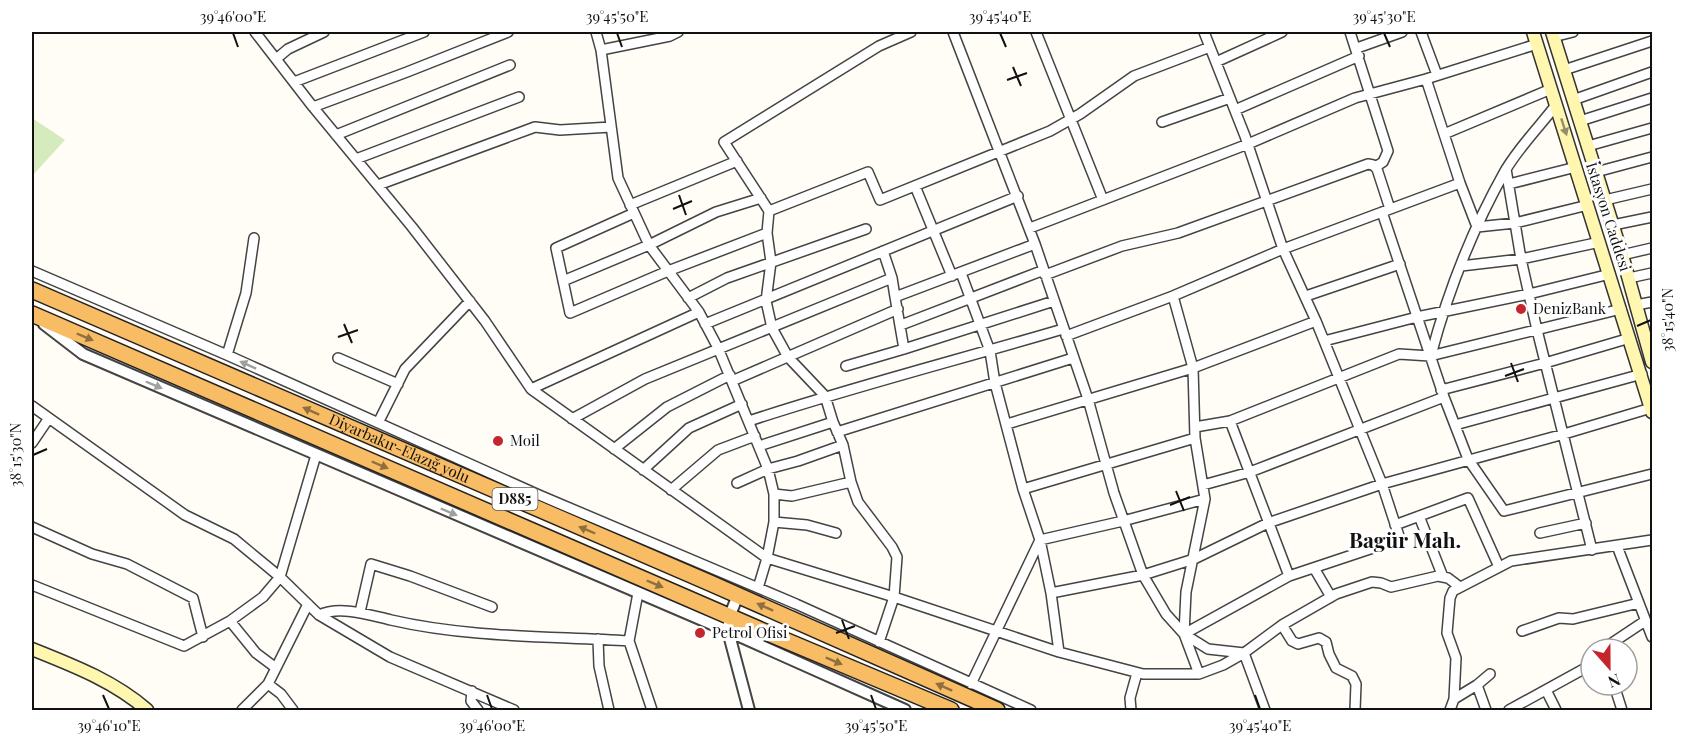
<svg xmlns="http://www.w3.org/2000/svg" width="1684" height="742" viewBox="0 0 1684 742" font-family="'Playfair Display',serif">
  <style>
    .green { fill: #d5ebbd }
    .lines { fill: none; stroke-linecap: round; stroke-linejoin: round }
    .minor-casing { stroke: #444; stroke-width: 12 }
    .tertiary-casing { stroke: #444; stroke-width: 14 }
    .secondary-casing { stroke: #333; stroke-width: 15 }
    .trunk-casing { stroke: #222; stroke-width: 18 }
    .minor { stroke: #fff; stroke-width: 9 }
    .tertiary { stroke: #fff; stroke-width: 10 }
    .secondary { stroke: #fff6b0; stroke-width: 12 }
    .trunk { stroke: #f7bc64; stroke-width: 15 }
    .oneway { fill: #948f68 }
    .oneway2 { fill: #906f3f }
    .oneway3 { fill: #a0a0a0 }
    .ticks { fill: none; stroke: #111; stroke-width: 2 }
    .poi-dot { fill: #c4262e; stroke: #fff; stroke-width: 2 }
    .labels { text-anchor: middle; stroke-width: 6; stroke-linejoin: round; paint-order: stroke }
    .shield { fill: #fff; stroke: #585858; stroke-width: 1.5 }
    .shield-label { font-size: 14px; font-weight: bold; fill: #111 }
    .street-label { font-size: 15px; fill: #111; stroke: #fff }
    .poi-label { font-size: 15px; fill: #111; stroke: #fff; text-anchor: start }
    .district-label { font-size: 21px; font-weight: bold; fill: #111; stroke: #fff }
    .neatline { fill: none; stroke: #111; stroke-width: 2 }
    .ticks-label { font-size: 15px; text-anchor: middle; fill: #111 }
  </style>
  <rect width="100%" height="100%" fill="#fffdf5"/>
  <path class="green" d="M32,118L65,140L32,176Z"/>
  <g class="lines">
    <defs>
      <path id="minor" d="M255,32L313,107L412,227L485,321L531,389L767,558L894,597L1059,652L1143,674H1199L1223,665L1244,653L1282,625L1336,594L1372,582L1381,583L1391,587L1438,576L1448,578L1460,587
        M596,32L601,50L618,178L649,245L699,312L718,348L768,469L774,494V522L767,558L758,588
        M953,32L1035,244L1088,399L1114,493L1143,575L1166,614L1184,634L1208,649L1244,653
        M1036,32L1103,200
        M1350,32L1388,151L1383,162L1375,167
        M1421,32L1437,75
        M1553,37L1573,32
        M1357,48L1402,32
        M601,50L670,36L678,32
        M276,59L288,49L324,32
        M1216,62L1282,32
        M1564,70L1652,41
        M1426,79L1460,183L1477,227L1515,223L1588,205
        M294,82L424,32
        M1573,100L1652,72
        M313,107L407,72L508,32
        M1235,110L1359,56
        M1580,121L1652,98
        M1162,122L1230,98
        M1444,134L1551,89
        M336,135L510,65
        M1588,146L1652,128
        M356,159L519,97
        M1506,169L1521,259L1537,330L1592,550
        M1596,172L1652,157
        M1509,184L1576,167
        M378,185L535,127L560,130L611,127
        M915,186L952,276
        M1605,200L1652,189
        M630,205L737,161
        M769,211L868,172L880,200L1050,131L1080,114L1134,76L1210,47
        M1382,212L1444,397L1468,459L1504,511L1652,474
        M634,213L556,248L570,313L668,271L767,233
        M1613,225L1652,217
        M1030,228L1248,144L1355,98L1426,79L1537,44
        M883,251L892,278L895,297
        M1622,255L1652,248
        M1461,266L1521,259L1600,242
        M32,271L227,355L539,495L796,604L1031,710
        M961,273L990,351L995,383L1023,489L1040,540L1051,593L1059,652
        M1045,275L1122,246L1178,233L1368,164L1373,165L1377,169L1390,209
        M1629,278L1652,273
        M563,281L649,245L716,212L761,198
        M1173,296L1193,368L1195,438L1205,499L1186,592L1184,634L1199,674
        M1306,296L1400,264
        M688,298L727,278L866,229
        M1636,305L1652,302
        M705,324L1018,196
        M901,325L1044,270
        M1066,336L1173,296L1283,249L1460,183
        M1324,341L1417,317L1529,294L1610,274
        M904,349L895,297L1035,244
        M227,355L246,293L254,238
        M1431,355C1448,291 1473,228 1505,171C1519,147 1540,126 1556,105
        M338,358L398,384
        M846,366L904,349L1054,301
        M732,381L898,309
        M531,389L699,312
        M1441,390L1545,363L1630,338
        M32,406L185,515L234,539L280,577L319,615L390,657L514,710
        M572,419L645,379L892,278
        M749,421C852,387 958,360 1063,329
        M1230,421L1289,576
        M378,423L405,369L470,301
        M1007,424L1193,368L1316,321
        M1455,425L1642,374
        M1195,427L1230,421L1399,354L1430,356L1621,309
        M837,432L1073,358
        M32,443L49,418
        M759,446L833,422
        M614,449L667,407L730,375
        M643,470L689,428L742,404
        M737,483L768,469L798,461L843,445
        M1203,485L1250,472L1444,397
        M1023,489L1195,438
        M671,490L718,450L755,436
        M774,494L792,496L851,482
        M1419,516L1443,577
        M774,522L807,525L836,533
        M1395,525L1468,498L1499,567
        M32,527L92,554L127,564L193,598L203,637
        M1540,533L1586,523
        M1617,546L1652,637
        M1314,568L1331,597
        M32,585L184,646L230,621L263,597L280,577L316,455
        M638,593L629,641L652,710
        M1051,593L1143,575L1194,559L1268,523L1382,484L1564,434L1651,408
        M360,612L371,564L410,576L492,607
        M319,615C340,605 369,615 391,620C469,638 550,636 629,641
        M230,621L256,653L276,668
        M1282,625L1292,641L1298,644L1319,638L1326,642L1329,654L1336,668L1352,676L1356,684L1355,710
        M1522,631L1559,618L1573,619L1639,603
        M1184,634L1289,576L1400,539L1382,484L1316,321L1283,249L1245,136L1204,32
        M598,639L599,666L609,710
        M879,642L894,597L897,557L892,547L858,502L851,482L843,445L833,422L825,396L788,357L772,328L766,301L771,262L767,233L769,211L724,142L879,46L911,32
        M1603,649L1645,621
        M1244,653L1265,710
        M268,684L281,694L293,710
        M971,684L1040,540L1123,521L1205,499
        M1614,685L1622,710
        M1546,690L1556,710
        M472,691L471,701L478,710
        M1454,699L1477,685
        M242,710L268,684L308,604
        M1131,710L1130,698L1137,673
        M1450,710L1454,699L1456,658L1447,633L1450,598L1453,591L1511,561L1652,540
        M1486,710L1477,685L1490,674
        M1509,710L1591,665"/>
      <path id="tertiary" d="M44,324L83,354L728,631L905,710
        M738,595L730,615L728,631L749,710"/>
      <path id="secondary" d="M1533,32L1652,412
        M1552,32L1622,255L1652,362
        M32,649C72,665 114,681 147,710"/>
      <g id="trunk">
        <path id="s1" d="M32,290L710,583L997,710"/>
        <path d="M32,314L763,631L951,710"/>
      </g>
    </defs>
    <use href="#minor" class="minor-casing"/>
    <use href="#tertiary" class="tertiary-casing"/>
    <use href="#secondary" class="secondary-casing"/>
    <use href="#trunk" class="trunk-casing"/>
    <use href="#minor" class="minor"/>
    <use href="#tertiary" class="tertiary"/>
    <use href="#secondary" class="secondary"/>
    <use href="#trunk" class="trunk"/>
  </g>
  <defs><path id="oneway-solid" d="M-6-.8H1V-3.2L6.5 0L1 3.2V.8H-6Z" transform="scale(1.5)"/></defs>
  <use class="oneway" href="#oneway-solid" transform="translate(1564 127) rotate(72)"/>
  <g class="oneway2">
    <use href="#oneway-solid" transform="translate(85 337) rotate(23)"/>
    <use href="#oneway-solid" transform="translate(311 411) rotate(-156)"/>
    <use href="#oneway-solid" transform="translate(380 465) rotate(23)"/>
    <use href="#oneway-solid" transform="translate(587 530) rotate(-157)"/>
    <use href="#oneway-solid" transform="translate(655 584) rotate(23)"/>
    <use href="#oneway-solid" transform="translate(765 607) rotate(-156)"/>
    <use href="#oneway-solid" transform="translate(834 661) rotate(23)"/>
    <use href="#oneway-solid" transform="translate(944 687) rotate(-156)"/>
  </g>
  <g class="oneway3">
    <use href="#oneway-solid" transform="translate(248 365) rotate(-156)"/>
    <use href="#oneway-solid" transform="translate(154 385) rotate(23)"/>
    <use href="#oneway-solid" transform="translate(449 512) rotate(23)"/>
  </g>
  <path class="ticks" d="M233,33L238,47M617,33L622,47M1000,33L1006,47M1384,33L1390,47M1013,67L1021,86M1007,80L1027,73M679,195L686,215M673,209L692,201M344,324L352,343M1637,326L1651,320M338,337L358,330M1511,363L1518,382M1505,376L1524,369M33,455L47,449M1176,491L1184,511M1170,505L1190,497M842,620L849,639M836,633L855,626M103,695L109,709M487,695L492,709M871,695L876,709M1255,695L1260,709"/>
  <g class="poi-dot">
    <circle cx="1521" cy="309" r="6"/>
    <circle cx="498" cy="441" r="6"/>
    <circle cx="700" cy="633" r="6"/>
  </g>
  <g class="labels">
    <rect class="shield" x="492.5" y="488" width="45" height="22" rx="4.5"/>
    <g class="shield-label">
      <text x="515" y="504">D885</text>
    </g>
    <g class="street-label">
      <text transform="translate(1608 217) rotate(72)" y="5">İstasyon Caddesi</text>
      <text dy="5" stroke="none"><textPath href="#s1" startOffset="400">Diyarbakır-Elazığ yolu</textPath></text>
    </g>
    <g class="poi-label">
      <text x="1533" y="314">DenizBank</text>
      <text x="510" y="446">Moil</text>
      <text x="712" y="638">Petrol Ofisi</text>
    </g>
    <g class="district-label">
      <text x="1405" y="548">Bagür Mah.</text>
    </g>
  </g>
  <rect width="1684" height="742" fill="none" stroke="#ffffff" stroke-width="66"/>
  <g transform="translate(1609 667) rotate(159)"><circle r="28" fill="#ffffff" stroke="#a0a0a0" stroke-width="1.5"/>
  <path d="M0-4.5L10 22L0 15L-10 22Z" fill="#c4262e"/>
  <text y="-9" font-size="16" font-weight="bold" text-anchor="middle" fill="#111111">N</text>
  </g>
  <rect x="33" y="33" width="1618" height="676" class="neatline"/>
  <g class="ticks-label">
    <text x="233" y="22">39°46'00"E</text>
    <text x="617" y="22">39°45'50"E</text>
    <text x="1000" y="22">39°45'40"E</text>
    <text x="1384" y="22">39°45'30"E</text>
    <text transform="translate(1668 320) rotate(-90)" y="5">38°15'40"N</text>
    <text transform="translate(16 455) rotate(-90)" y="5">38°15'30"N</text>
    <text x="109" y="731">39°46'10"E</text>
    <text x="492" y="731">39°46'00"E</text>
    <text x="876" y="731">39°45'50"E</text>
    <text x="1260" y="731">39°45'40"E</text>
  </g>
</svg>
